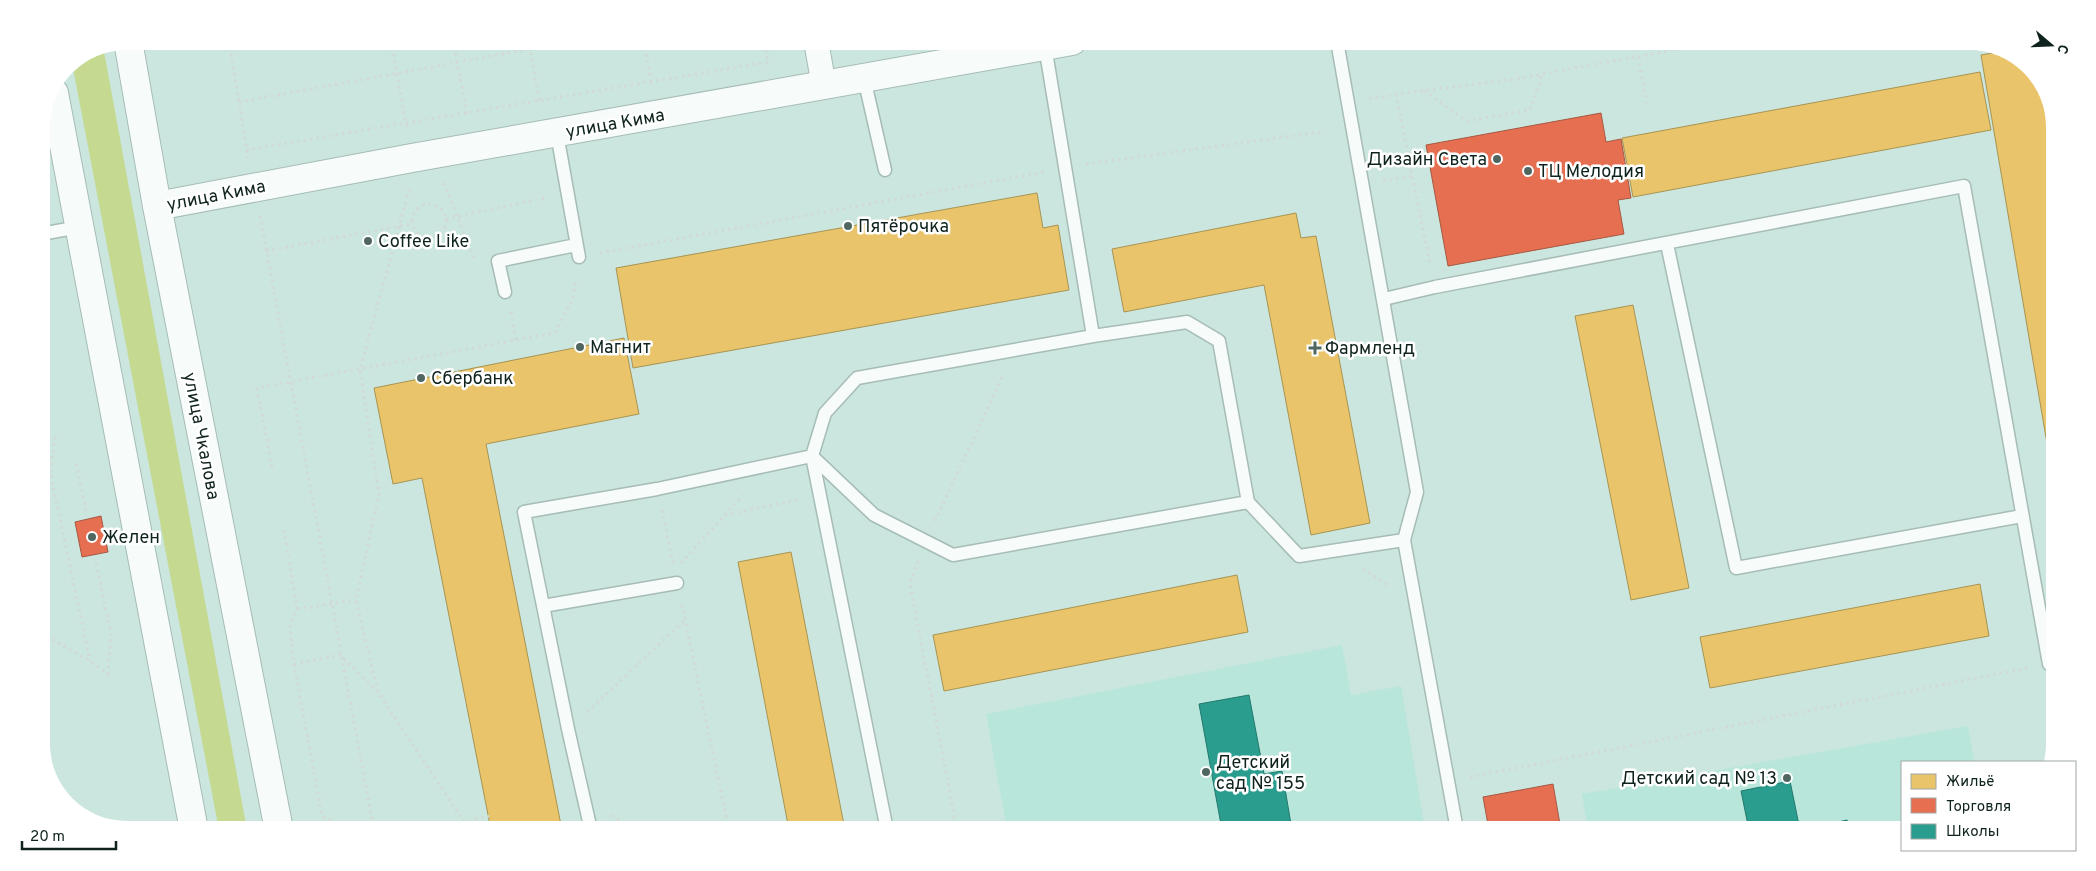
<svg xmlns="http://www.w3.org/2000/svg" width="2096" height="871" viewBox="0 0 2096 871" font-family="Overpass,sans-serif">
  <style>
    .built { fill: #b9e6da }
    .green { fill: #c5da90 }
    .homes { fill: #e9c46a; stroke: #a89453 }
    .shops { fill: #e76f51; stroke: #a65842 }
    .schools { fill: #2a9d8f; stroke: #22786d }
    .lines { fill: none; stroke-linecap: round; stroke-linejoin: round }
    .lane-casing { stroke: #a6bcb6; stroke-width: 15 }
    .street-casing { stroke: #a6bcb6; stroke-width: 26 }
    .secondary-casing { stroke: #a6bcb6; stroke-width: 30 }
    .primary-casing { stroke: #a6bcb6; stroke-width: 30 }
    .path { stroke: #d1dad7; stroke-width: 3; stroke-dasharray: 2.5 4; stroke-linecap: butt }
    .lane { stroke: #f7fbfa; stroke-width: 12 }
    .street { stroke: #f7fbfa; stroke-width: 24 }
    .secondary { stroke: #f7fbfa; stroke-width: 28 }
    .primary { stroke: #f7fbfa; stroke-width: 28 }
    .poi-dot { fill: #506761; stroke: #fff; stroke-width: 2 }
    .labels { text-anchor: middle; stroke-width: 5; stroke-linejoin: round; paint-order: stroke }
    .street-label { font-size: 18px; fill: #0f231e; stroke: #fff }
    .poi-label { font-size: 18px; fill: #0f231e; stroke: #fff; text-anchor: start }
  </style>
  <rect width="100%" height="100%" fill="#cae6de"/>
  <path class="built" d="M1342,645L1351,695L1401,686L1425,830H1007L986,714Z
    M1968,726L1974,762H1902V830H1588L1582,794Z"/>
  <path class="green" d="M103,46L247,830H219L72,63L95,48Z"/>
  <path class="homes" d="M2005,51L2040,79L2055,122L2051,467L1981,55Z
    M1980,72L1991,130L1633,197L1622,138Z
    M1037,193L1043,228L1058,225L1069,290L633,368L616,268Z
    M1296,213L1301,238L1316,236L1370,523L1311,535L1264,285L1124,312L1112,249Z
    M1633,305L1689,588L1631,600L1575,316Z
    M624,338L639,414L486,444L562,830H491L422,478L393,484L374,388Z
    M791,552L845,830H789L738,562Z
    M1237,575L1248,632L944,691L933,635Z
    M1980,584L1989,636L1710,688L1700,637Z"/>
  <path class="shops" d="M1601,113L1606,142L1621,139L1631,198L1618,200L1624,234L1448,266L1426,145Z
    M101,516L108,552L82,557L75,522Z
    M1553,784L1561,830H1489L1483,797Z"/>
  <path class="schools" d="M1249,695L1264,774L1282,771L1292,830H1222L1199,704Z
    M1790,781L1800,830H1749L1741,791Z
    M1847,820L1849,830H1803Z"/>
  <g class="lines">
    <defs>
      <path id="lane" d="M1045,46L1093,336
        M864,78L885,170
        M557,134L579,257
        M41,234L79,227
        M1667,244L1736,568L2022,516
        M505,292L498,261L576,245
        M1384,299L1435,287L1964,186L2049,664
        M812,456L874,515L953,555L1248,502L1219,341L1187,322L1093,336L857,378L825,413L812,456L887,830
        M1248,502L1299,556L1404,540L1417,492L1337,41
        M1404,540L1457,830
        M543,606L677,583
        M591,830L568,729L524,512L657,489L812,456"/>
      <path id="street" d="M816,41L824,86"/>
      <path id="secondary" d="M157,206L412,158L1072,41"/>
      <path id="primary" d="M128,41L157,206L279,830
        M54,93L194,830"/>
    </defs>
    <use href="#lane" class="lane-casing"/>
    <use href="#street" class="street-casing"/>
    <use href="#secondary" class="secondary-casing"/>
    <use href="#primary" class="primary-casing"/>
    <path class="path" d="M229,41L248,158
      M391,41L407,129
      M453,41L467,113
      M644,41L651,82
      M1638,57L1647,103
      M1424,91L1466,121L1530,110L1542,75
      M1396,94L1430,265
      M1369,99L1405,93L1515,79L1722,41
      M539,100L530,49L576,41
      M239,102L530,49L529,41
      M246,150L768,62L764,41
      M1086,164L1321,132
      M1383,181L1412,176
      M444,183L475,261
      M412 221a17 17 0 1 1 34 0a17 17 0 1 1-34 0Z
      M260,216L374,830
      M446,219L545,198
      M266,251L411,224
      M600,253L1044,172
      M511,312L516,341
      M55,437L50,472L90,661
      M76,464L86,512
      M272,467L257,388L554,333L573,299L576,279
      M662,510L673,563
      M725,515L797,500
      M935,521L1003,375
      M284,530L297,609L290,627L294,664L322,816L350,830
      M918,561L910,584L957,830
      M681,563L743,495
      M1363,569L1389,586
      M682,605L729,830
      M297,609L356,600
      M41,633L90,661L108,674L111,634L95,559
      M294,664L340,655L378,692L464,822
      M378,692L356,600L379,494L360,370L409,190
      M587,712L685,620
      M1470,777L2028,668
      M612,815L633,830
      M431,830L489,816"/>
    <use href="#lane" class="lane"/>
    <use href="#street" class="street"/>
    <use href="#secondary" class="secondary"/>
    <use href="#primary" class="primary"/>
  </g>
  <g class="poi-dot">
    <circle cx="1497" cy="159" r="5"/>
    <circle cx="1528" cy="171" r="5"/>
    <circle cx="848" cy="226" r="5"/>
    <circle cx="368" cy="241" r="5"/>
    <circle cx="580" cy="347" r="5"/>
    <path d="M1312.5 340.5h5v5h5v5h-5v5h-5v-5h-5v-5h5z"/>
    <circle cx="421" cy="378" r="5"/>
    <circle cx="92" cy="537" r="5"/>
    <circle cx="1206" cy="772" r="5"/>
    <circle cx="1787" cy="778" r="5"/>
  </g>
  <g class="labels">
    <g class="street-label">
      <text transform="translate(615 123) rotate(-10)" y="6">улица Кима</text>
      <text transform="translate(216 195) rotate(-11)" y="6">улица Кима</text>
      <text transform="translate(202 436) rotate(79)" y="6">улица Чкалова</text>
    </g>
    <g class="poi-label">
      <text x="1487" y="165" text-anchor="end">Дизайн Света</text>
      <text x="1538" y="177">ТЦ Мелодия</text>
      <text x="858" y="232">Пятёрочка</text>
      <text x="378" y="247">Coffee Like</text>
      <text x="590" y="353">Магнит</text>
      <text x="1325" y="354">Фармленд</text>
      <text x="431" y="384">Сбербанк</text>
      <text x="102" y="543">Желен</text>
      <text x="1216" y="768">Детский<tspan x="1216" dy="21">сад № 155</tspan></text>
      <text x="1777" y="784" text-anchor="end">Детский сад № 13</text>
    </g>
  </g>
  <path d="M0 0H2096V871H0ZM127 50H1969A77 77 0 0 1 2046 127V744A77 77 0 0 1 1969 821H127A77 77 0 0 1 50 744V127A77 77 0 0 1 127 50Z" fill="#fff" fill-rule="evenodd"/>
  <rect x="1901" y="761" width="175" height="90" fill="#ffffff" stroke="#9fa7a5"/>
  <rect x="1911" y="774" width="25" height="15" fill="#e9c46a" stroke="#9fa7a5"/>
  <text x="1946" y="786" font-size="15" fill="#0f231e">Жильё</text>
  <rect x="1911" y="798" width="25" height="15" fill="#e76f51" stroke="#9fa7a5"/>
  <text x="1946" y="811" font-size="15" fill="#0f231e">Торговля</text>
  <rect x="1911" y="824" width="25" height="15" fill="#2a9d8f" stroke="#9fa7a5"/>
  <text x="1946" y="836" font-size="15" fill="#0f231e">Школы</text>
  <g transform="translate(2051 45) rotate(109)" stroke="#ffffff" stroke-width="4" paint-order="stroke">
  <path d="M0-4L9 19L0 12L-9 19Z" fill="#0f231e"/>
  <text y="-8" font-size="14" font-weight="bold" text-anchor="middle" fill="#0f231e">С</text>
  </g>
  <path d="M22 841v8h94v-8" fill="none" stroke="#0f231e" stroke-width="2.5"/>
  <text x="30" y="841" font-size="15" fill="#0f231e" stroke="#ffffff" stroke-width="4" paint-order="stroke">20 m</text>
</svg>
